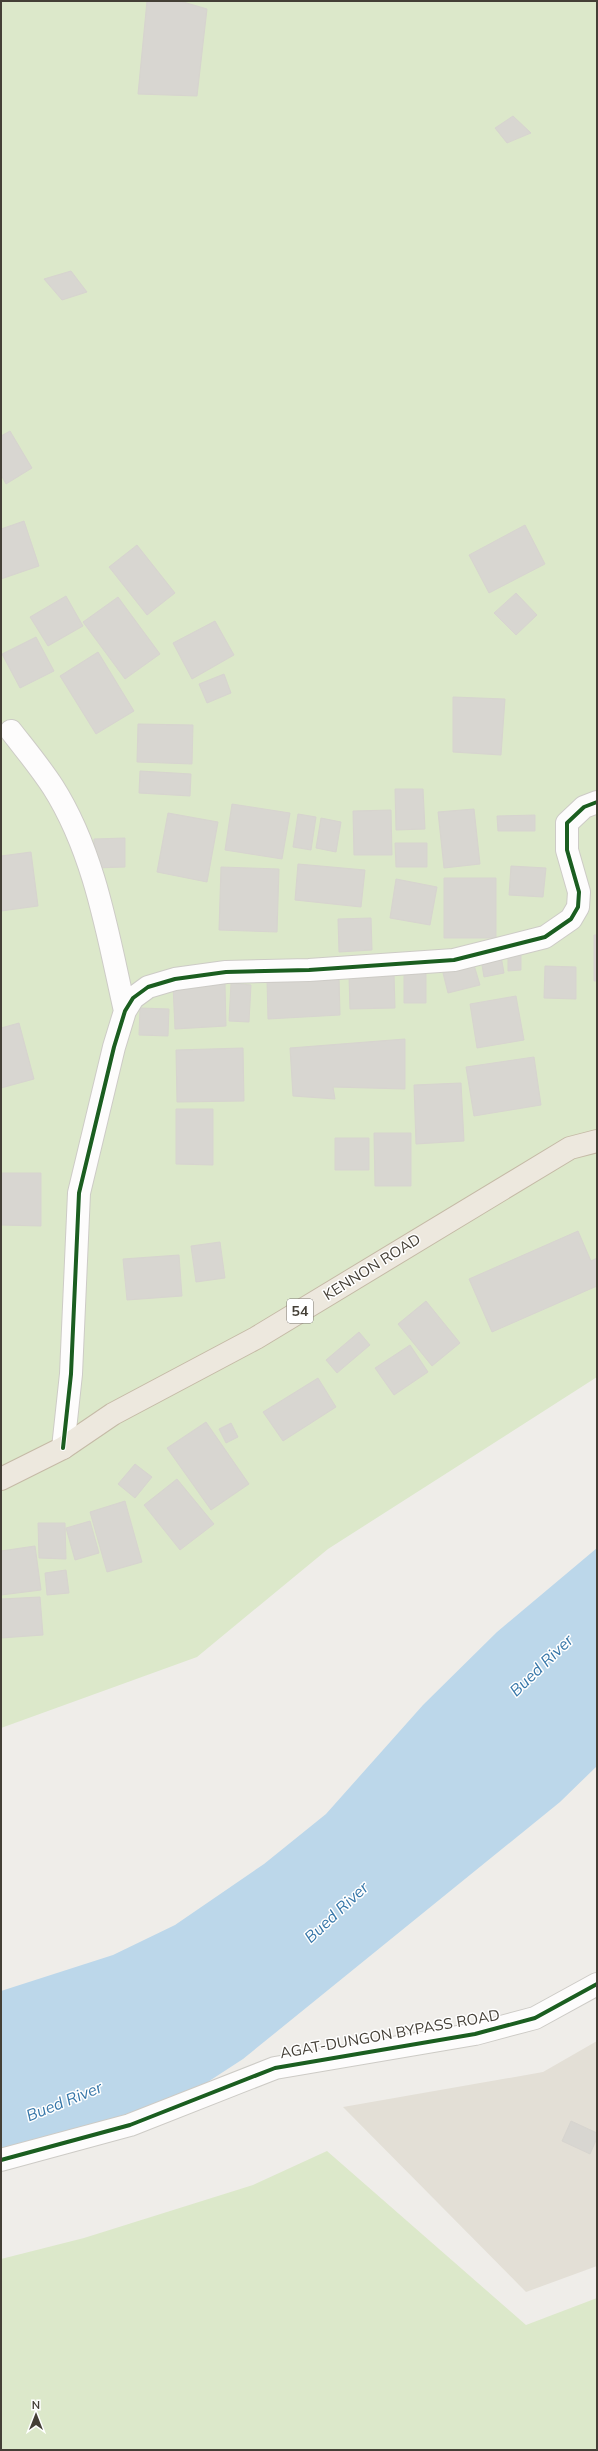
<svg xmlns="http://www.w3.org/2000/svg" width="598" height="2451" viewBox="0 0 598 2451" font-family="Mulish,sans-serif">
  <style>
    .residential { fill: #e3dfd6 }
    .green { fill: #dce8ca }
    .water { fill: #bcd7ea }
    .building { fill: #d8d6d1; stroke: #d7d4cf }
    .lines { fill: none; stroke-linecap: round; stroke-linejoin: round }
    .minor-casing { stroke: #cdcbc6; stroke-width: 24 }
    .tertiary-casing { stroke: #cdcbc6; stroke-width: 24 }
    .trunk-casing { stroke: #c5baa6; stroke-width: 24 }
    .minor { stroke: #fdfcfc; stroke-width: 22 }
    .tertiary { stroke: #fdfcfc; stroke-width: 22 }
    .trunk { stroke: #ede8de; stroke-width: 22 }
    .cycleway-casing { stroke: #fff; stroke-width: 6 }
    .cycleway { stroke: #1b5e20; stroke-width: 4 }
    .labels { text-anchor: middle; stroke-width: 3; stroke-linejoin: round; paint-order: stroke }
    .shield { fill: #fff; stroke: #7c7972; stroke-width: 1 }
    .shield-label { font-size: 14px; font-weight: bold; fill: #443f36 }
    .street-label { font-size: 15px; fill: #443f36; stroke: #fff }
    .water-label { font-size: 16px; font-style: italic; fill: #3676a8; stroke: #fff }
  </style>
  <rect width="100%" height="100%" fill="#efede9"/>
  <path class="residential" d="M597,2041V2266L526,2292L343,2107L543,2072Z"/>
  <path class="green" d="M1,1H597V1377L328,1549L197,1657L1,1728Z
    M327,2151L526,2325L597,2298V2450H1V2259L84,2238L253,2185Z"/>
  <path class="water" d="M597,1548V1766L560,1802L243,2059L154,2117L1,2165V1991L113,1955L175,1925L264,1864L326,1814L423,1705L497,1632Z"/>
  <path class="building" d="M147,1H180L207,9L197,96L138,94Z
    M513,116L531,133L507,143L495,128Z
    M71,271L87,292L62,300L44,279Z
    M10,431L32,468L6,484L1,475V436Z
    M24,521L39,566L1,579V529Z
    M525,525L545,564L489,593L469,555Z
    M137,545L175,593L147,615L109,567Z
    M516,593L537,615L516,635L494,613Z
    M66,596L83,626L48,646L30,617Z
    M118,597L160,654L125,679L83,622Z
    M215,621L234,655L192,679L173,643Z
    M36,637L54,671L20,688L2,654Z
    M98,652L134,711L96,734L60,676Z
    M224,674L231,693L207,703L199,684Z
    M453,697L505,699L501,755L453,752Z
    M138,724L193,725L192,764L137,762Z
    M140,771L191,774L190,796L139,793Z
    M395,789H423L425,829L396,830Z
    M232,804L290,813L282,859L225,850Z
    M474,809L480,864L444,868L438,812Z
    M391,810L392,855H354L353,811Z
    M168,813L218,822L207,882L157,872Z
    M298,814L316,817L311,850L293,847Z
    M535,815V831H498L497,816Z
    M321,818L341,822L336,852L316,848Z
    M125,838V867L95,868L94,839Z
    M395,843H427V867H396Z
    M31,852L38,906L1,911V856Z
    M298,864L365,870L361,907L295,900Z
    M511,866L546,868L543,897L509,895Z
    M221,867L279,869L277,932L219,930Z
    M444,878H496V938H444Z
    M396,879L437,887L430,925L390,918Z
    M371,918L372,950L339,952L338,919Z
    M594,935H597V981H594Z
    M508,954H521V970L508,971Z
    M501,956L504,973L484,977L481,959Z
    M474,965L480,985L448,993L443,973Z
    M545,966L576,967V999L544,998Z
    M404,973H426V1003H404Z
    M394,974L395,1008L350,1009L349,976Z
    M339,977L340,1015L268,1019L267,980Z
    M225,983L226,1026L175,1029L173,986Z
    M231,983L251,985L249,1022L229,1021Z
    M516,996L524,1040L477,1048L470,1004Z
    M140,1008L169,1009L168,1036L139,1035Z
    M19,1023L34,1079L1,1088V1028Z
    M405,1039V1089L333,1087L335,1099L293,1096L290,1048Z
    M243,1048L244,1101L177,1102L176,1050Z
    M534,1057L541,1105L474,1116L466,1067Z
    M461,1083L464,1141L416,1144L414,1085Z
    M176,1109H213V1165L176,1164Z
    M374,1133H411V1186H375Z
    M335,1138H369V1170H335Z
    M1,1173H41V1226L1,1225Z
    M578,1231L591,1261L597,1258V1286L492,1332L469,1279Z
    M220,1242L225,1278L196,1282L191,1246Z
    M179,1255L182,1296L127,1300L123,1259Z
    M426,1301L460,1343L432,1366L398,1324Z
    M359,1332L370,1345L337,1373L326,1360Z
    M410,1345L428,1372L394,1395L375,1368Z
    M318,1378L336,1407L283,1441L263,1412Z
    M206,1422L249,1484L211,1510L167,1448Z
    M231,1423L238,1437L226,1443L219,1429Z
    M135,1464L152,1477L135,1498L118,1484Z
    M177,1479L214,1524L180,1550L144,1505Z
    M125,1501L142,1562L107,1572L90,1512Z
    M90,1521L99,1553L75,1560L66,1528Z
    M38,1523H65L66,1559L39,1558Z
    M35,1546L41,1590L1,1595V1551Z
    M66,1570L69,1593L47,1595L45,1573Z
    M40,1597L43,1635L1,1638V1599Z
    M571,2121L597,2133V2138L590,2154L562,2141Z"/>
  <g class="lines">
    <defs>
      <path id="minor" d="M11,731C25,749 40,767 53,787C95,853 108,936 125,1011
        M63,1448L71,1374L79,1193L114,1047L125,1011L133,998L148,987L175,979L226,972L309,970L454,960L545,937L571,919L578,907L579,892L567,850V823L584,807L597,802"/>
      <path id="tertiary" d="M1,2160L130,2125L275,2068L475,2034L535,2018L597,1984"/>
      <path id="trunk" d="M1,1479L63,1448L113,1414L256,1338L570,1148L597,1141"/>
    </defs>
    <use href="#minor" class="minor-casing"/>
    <use href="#tertiary" class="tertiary-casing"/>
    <use href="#trunk" class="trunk-casing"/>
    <use href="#minor" class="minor"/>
    <use href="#tertiary" class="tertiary"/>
    <use href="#trunk" class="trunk"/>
    <defs>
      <path id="cycleway" d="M63,1448L71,1374L79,1193L114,1047L125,1011L133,998L148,987L175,979L226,972L309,970L454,960L545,937L571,919L578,907L579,892L567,850V823L584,807L597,802
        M1,2160L130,2125L275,2068L475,2034L535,2018L597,1984"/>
    </defs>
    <use href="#cycleway" class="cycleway-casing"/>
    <use href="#cycleway" class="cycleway"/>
  </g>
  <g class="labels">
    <rect class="shield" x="287" y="1299" width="26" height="24" rx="3"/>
    <g class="shield-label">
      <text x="300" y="1316">54</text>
    </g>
    <g class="street-label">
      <text transform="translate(372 1267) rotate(-32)" y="5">KENNON ROAD</text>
      <text transform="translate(390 2034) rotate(-10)" y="5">AGAT-DUNGON BYPASS ROAD</text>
    </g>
    <g class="water-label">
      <text transform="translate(541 1665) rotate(-44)" y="6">Bued River</text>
      <text transform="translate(336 1912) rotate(-43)" y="6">Bued River</text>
      <text transform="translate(64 2101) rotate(-22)" y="6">Bued River</text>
    </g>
  </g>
  <rect width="598" height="2451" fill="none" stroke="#443f36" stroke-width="4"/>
  <g transform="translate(36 2415)" stroke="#ffffff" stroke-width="3" paint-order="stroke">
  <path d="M0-3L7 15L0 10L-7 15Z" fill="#443f36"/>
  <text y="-6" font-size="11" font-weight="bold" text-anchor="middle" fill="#443f36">N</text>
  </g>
</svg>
